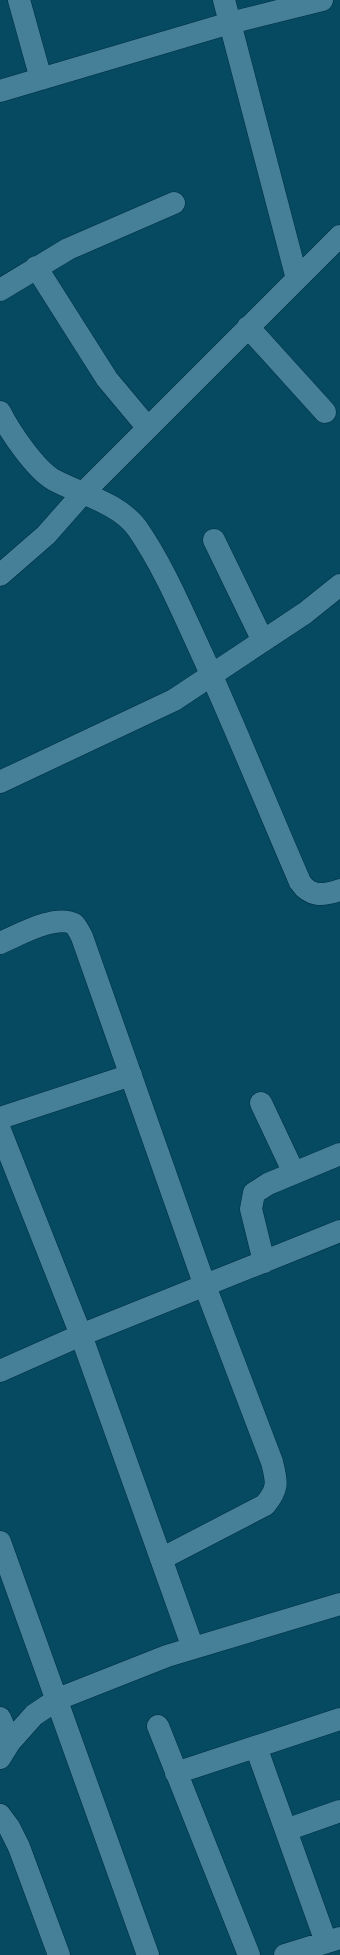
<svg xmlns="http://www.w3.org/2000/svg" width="340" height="1955" viewBox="0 0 340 1955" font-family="'Noto Sans',sans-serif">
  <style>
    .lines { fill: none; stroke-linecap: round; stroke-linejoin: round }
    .street-casing { stroke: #002f40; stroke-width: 23 }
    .street { stroke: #458098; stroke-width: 22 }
  </style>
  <rect width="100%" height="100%" fill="#054a61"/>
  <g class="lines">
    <defs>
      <path id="street" d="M19,0L41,79
        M224,0L297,279
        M0,91L230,23L322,0
        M36,267L107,379L148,428
        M0,290L68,249L174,203
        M248,327L325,412
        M0,412C10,432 35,469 54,480C80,494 119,503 137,528C164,567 182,611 202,654C236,729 267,806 300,882C310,897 323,896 340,890
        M214,540L263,641
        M0,575L46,535L84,492L340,236
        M0,782L174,700L305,613L340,585
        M0,943C19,935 55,914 74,924C77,927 80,933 82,937L205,1286L272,1462C277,1482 279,1488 265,1505L161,1559
        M261,1103L294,1173
        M0,1118L131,1075
        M0,1130L81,1335L193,1648
        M264,1262L251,1209L254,1193L268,1184L340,1154
        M0,1371L81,1335L340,1231
        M0,1542L148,1955
        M0,1718L10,1742
        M158,1726L249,1955
        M256,1747L326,1942
        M0,1758L10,1742L34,1715L58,1699L167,1656L340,1604
        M176,1773L340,1719
        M0,1815L9,1827L19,1847L59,1955
        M286,1830L340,1811
        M285,1955L340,1938"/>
    </defs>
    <use href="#street" class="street-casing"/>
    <use href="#street" class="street"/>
  </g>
</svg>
